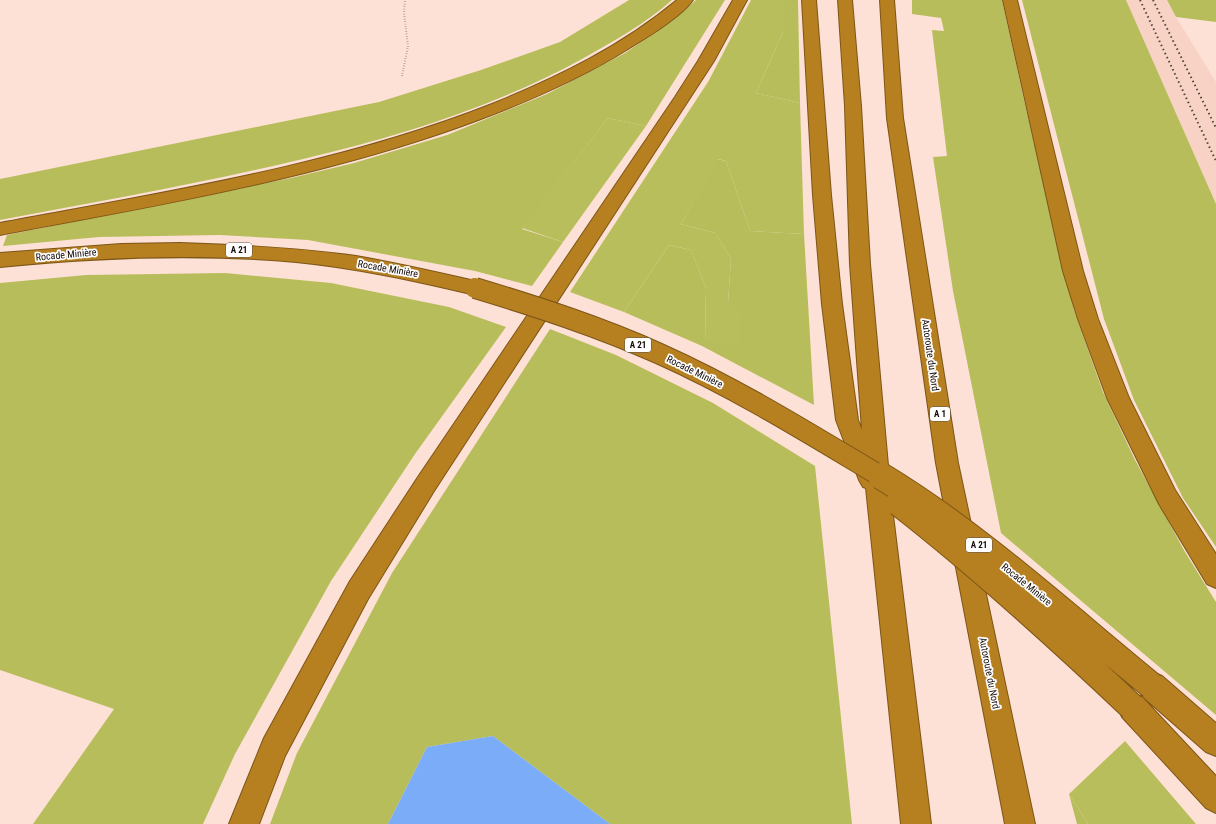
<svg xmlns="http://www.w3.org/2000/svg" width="1216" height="824" viewBox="0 0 1216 824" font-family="'Roboto Condensed',sans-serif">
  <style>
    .built { fill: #f8d3c5 }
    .green { fill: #b8bd5b }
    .forest { fill: #b9be5c }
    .water { fill: #7aacf8 }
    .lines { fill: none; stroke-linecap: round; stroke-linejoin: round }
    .highway-casing { stroke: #7d5618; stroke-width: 2 }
    .path { stroke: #89766f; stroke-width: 2; stroke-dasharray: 0.5 2; stroke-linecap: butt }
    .highway { fill: #b67f20; fill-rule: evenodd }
    .rail { stroke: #53453f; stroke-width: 2; stroke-dasharray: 1.5 3; stroke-linecap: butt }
    .highway-bridge-far1-casing { stroke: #7d5618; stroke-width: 22; stroke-linecap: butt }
    .highway-bridge-casing { stroke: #7d5618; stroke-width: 28; stroke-linecap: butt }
    .highway-bridge-far1 { stroke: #b67f20; stroke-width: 20 }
    .highway-bridge { stroke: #b67f20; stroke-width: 26 }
    .labels { text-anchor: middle; stroke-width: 3.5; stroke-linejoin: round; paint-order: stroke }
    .shield { fill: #fff; stroke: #5a5452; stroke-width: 1 }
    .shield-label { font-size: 9px; font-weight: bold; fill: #140b08 }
    .street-label { font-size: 10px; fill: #140b08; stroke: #fff }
  </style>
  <rect width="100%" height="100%" fill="#fee1d6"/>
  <path class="built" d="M1126,0H1167L1176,17L1216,82V204Z"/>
  <path class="green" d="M629,0H672C645,24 614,41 582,59C494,107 400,136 303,159C203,183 101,201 0,220V179L379,102L481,70L560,42Z
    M696,0H725L646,126L608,118L522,229L563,242L532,286L475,271L308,240L220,235L99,237L3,246L7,235L291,178L354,163L447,135L547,94L625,53L672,21Z
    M783,0H798L800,103L756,93L783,32Z
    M912,0H1002L1024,100L1074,310L1103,392L1135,460L1185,552L1216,602V715L1001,533L953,291L933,157L947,156L932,30L944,31L941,18L912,14Z
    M1022,0H1126L1216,204V547L1183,498L1134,400L1104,319Z
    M1167,0H1216V22L1176,17Z
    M717,159L726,161L750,231L804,234L814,405L702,346L624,312L669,245L691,250L706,288L705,341L728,303L731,258L715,233L681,224Z
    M225,273L331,283L449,307L506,327L415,454L331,581L235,754L203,824H33L114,709L0,670V283L86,275Z
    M550,329L616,355L713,403L815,466L852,824H610L493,736L427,747L388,824H270L297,753L392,573Z
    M1069,794L1088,824H1077Z"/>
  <path class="forest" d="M751,0H783V32L756,93L800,103L804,234L750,231L726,161L718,159L681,224L715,233L731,258L728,303L741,312L740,345L705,341L706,288L691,250L669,245L624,312L570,292L708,82Z
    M608,118L646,126L563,242L522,228Z
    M1125,741L1196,824H1088L1069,794Z"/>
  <path class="water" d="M493,736L610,824H388L427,747Z"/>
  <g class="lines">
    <defs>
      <path id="highway" d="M677,0H693C681,17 646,38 628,49C570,85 506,111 442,133C298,182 148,207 0,235V223C165,192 335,166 492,104C558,77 622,46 677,0Z
        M733,0H747L714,61L434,491L368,599L285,756L259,824H229L264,738L350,581L418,477L675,97L698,61Z
        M802,0H816L831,195L842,304L858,420L862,430L850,264L845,106L838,0H852L861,106L870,264L891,499L931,824H901L866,488L863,487L859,480L836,420L822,304L813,195Z
        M880,0H894L903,118L958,463L1035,824H1005L936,463L887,118Z
        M1003,0H1017L1083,271L1098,319L1129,398L1175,490L1216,554V588L1207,584L1159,504L1107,398L1078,319L1063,271Z
        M180,243C239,245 298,248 356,256C396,263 436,272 475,281L482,283L485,288L482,293L475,295C416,281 357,268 296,262C197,253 99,257 0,267V253L121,244Z
        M1152,672L1162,676L1216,723V756L1206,752L1142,696L1138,686L1142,676Z
        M1132,693L1142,697L1216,776V813L1206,808L1122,717L1118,707L1122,697Z"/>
    </defs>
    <use href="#highway" class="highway-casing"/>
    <path class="path" d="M402,76L408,46L404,13L405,0"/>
    <use href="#highway" class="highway"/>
    <path class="rail" d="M1140,0L1216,161
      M1153,0L1216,128"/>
    <defs>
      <path id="highway-bridge-far1" d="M475,288C538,307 600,327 660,354C738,389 810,434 882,477"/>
      <path id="highway-bridge" d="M881,476C977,534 1065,615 1152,686
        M899,503C981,567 1057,636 1132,707"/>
    </defs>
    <use href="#highway-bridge-far1" class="highway-bridge-far1-casing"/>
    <use href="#highway-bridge" class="highway-bridge-casing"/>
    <use href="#highway-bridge-far1" class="highway-bridge-far1"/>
    <use href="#highway-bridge" class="highway-bridge"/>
  </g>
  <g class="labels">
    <g class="shield">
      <rect x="226" y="243" width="26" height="14" rx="3"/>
      <rect x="625" y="338" width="26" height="14" rx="3"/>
      <rect x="930" y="407" width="20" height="14" rx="3"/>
      <rect x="966" y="538" width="26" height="14" rx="3"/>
    </g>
    <g class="shield-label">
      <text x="239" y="253">A 21</text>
      <text x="638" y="348">A 21</text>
      <text x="940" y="417">A 1</text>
      <text x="979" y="548">A 21</text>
    </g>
    <g class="street-label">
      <text transform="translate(66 254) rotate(-5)" y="4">Rocade Minière</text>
      <text transform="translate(388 268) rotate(10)" y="4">Rocade Minière</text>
      <text transform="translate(931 355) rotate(82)" y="4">Autoroute du Nord</text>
      <text transform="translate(695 371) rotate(26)" y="4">Rocade Minière</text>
      <text transform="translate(1027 584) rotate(39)" y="4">Rocade Minière</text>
      <text transform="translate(990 673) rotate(79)" y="4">Autoroute du Nord</text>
    </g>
  </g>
</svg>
